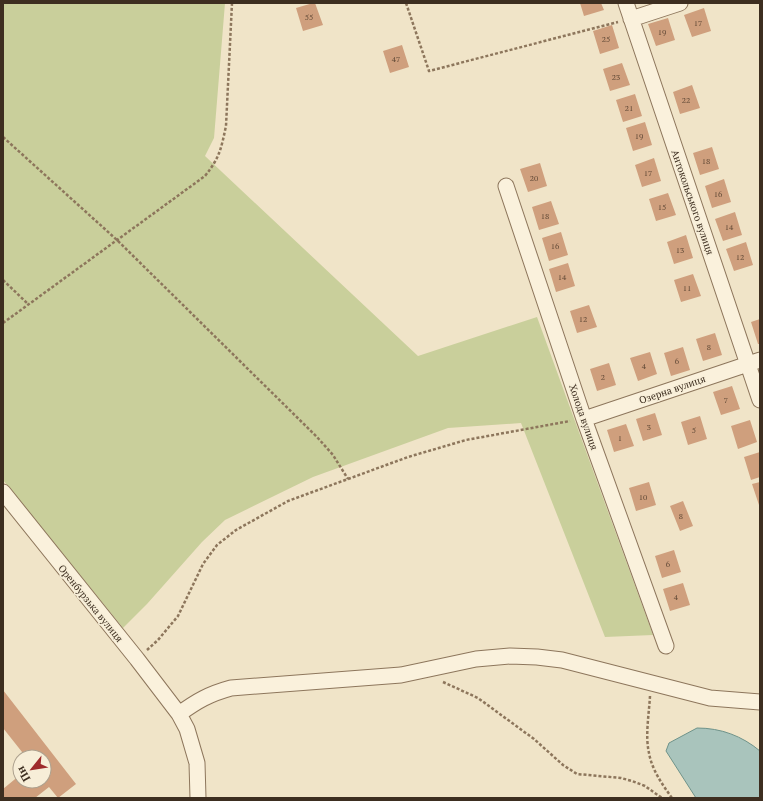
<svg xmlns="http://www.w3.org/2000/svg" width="763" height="801" viewBox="0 0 763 801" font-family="'PT Serif',serif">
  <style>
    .green { fill: #c9cf9b }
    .water { fill: #a9c4bc; stroke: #6f938a }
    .building { fill: #cf9f7d }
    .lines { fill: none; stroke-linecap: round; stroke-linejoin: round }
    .minor-casing { stroke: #8d765c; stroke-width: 17 }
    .path { stroke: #8d765c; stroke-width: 2.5; stroke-dasharray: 3 2; stroke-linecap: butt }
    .minor { stroke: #faf1dc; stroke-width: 15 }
    .labels { text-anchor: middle; stroke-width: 3; stroke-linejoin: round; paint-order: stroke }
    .number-label { font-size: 8px; fill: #624a37 }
    .street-label { font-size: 10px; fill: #3d2e20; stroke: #f7eed8 }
  </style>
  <rect width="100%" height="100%" fill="#f0e4c8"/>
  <path class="green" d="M3,3H225L214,138L205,156L418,356L537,317L653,635L605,637L521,423L448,428L313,477L225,520L202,542L147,604L123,628L3,480Z"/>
  <path class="water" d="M697,728C721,728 742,736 760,751V798H696L666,751L669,743Z"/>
  <path class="building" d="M313,3H315L323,25L303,31L296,8Z
    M580,3H601L604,10L584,16Z
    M704,8L711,31L692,37L684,15Z
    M668,18L675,40L656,46L648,24Z
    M612,25L619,48L600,54L593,31Z
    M402,45L409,67L390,73L383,51Z
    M622,63L630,85L610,91L603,69Z
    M692,85L700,108L680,114L673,92Z
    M635,94L642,116L623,122L616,100Z
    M645,122L652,145L633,151L626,128Z
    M712,147L719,169L700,175L693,153Z
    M654,158L661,181L642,187L635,165Z
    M540,163L547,186L528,192L520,169Z
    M724,179L731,202L712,208L705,186Z
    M668,193L676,215L656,221L649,199Z
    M551,201L559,224L539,230L532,207Z
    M735,212L742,235L723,241L715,219Z
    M561,232L568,255L549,261L542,238Z
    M686,235L693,258L674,264L667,242Z
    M746,242L753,265L734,271L726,249Z
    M568,263L575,286L556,292L549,269Z
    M693,274L701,296L681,302L674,280Z
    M589,305L597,327L577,333L570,311Z
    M760,319V344H758L751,322Z
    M715,333L722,355L703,361L696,339Z
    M683,347L690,370L671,376L664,353Z
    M650,352L657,374L638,381L630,358Z
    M609,363L616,385L597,391L590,369Z
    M732,386L740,409L721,415L713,392Z
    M655,413L662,435L643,441L636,419Z
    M700,416L707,439L688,445L681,422Z
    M750,420L757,442L738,449L731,426Z
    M626,424L634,446L614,452L607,430Z
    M760,452V477L751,480L744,457Z
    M649,482L656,505L636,511L629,488Z
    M760,482V508L752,484Z
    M683,501L693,526L680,531L670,506Z
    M674,550L681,572L662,578L655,556Z
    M683,583L690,605L670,611L663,589Z
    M3,690L76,784L58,798L49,787L35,798H3V789L20,775V781H44V757H26L3,728Z"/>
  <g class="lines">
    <defs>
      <path id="minor" d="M626,3L760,400
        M631,19L680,3
        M506,186L584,419L666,646
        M584,419L760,360
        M3,492L137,659L179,714L187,729L197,763L198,798
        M179,714C197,701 209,694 231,688L401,675L476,659L510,656L537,657L562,660L710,698L760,702"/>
    </defs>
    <use href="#minor" class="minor-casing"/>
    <path class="path" d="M406,3L429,71L618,22
      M3,137L117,240L317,437L333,455L348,479
      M3,280L28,304
      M3,323L205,176C220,157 221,149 226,126L232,3
      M147,650L158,640L178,616L203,564L217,545L236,530L288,501L408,457L466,440L570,421
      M443,682L478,698L534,739L563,765L577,774L621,778L632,781L645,786L662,798
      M650,696C649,714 645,736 649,753C652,770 662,784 672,798"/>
    <use href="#minor" class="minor"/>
  </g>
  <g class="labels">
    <g class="number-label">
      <text x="309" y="20">55</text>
      <text x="698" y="26">17</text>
      <text x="662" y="35">19</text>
      <text x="606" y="42">25</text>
      <text x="396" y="62">47</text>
      <text x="616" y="80">23</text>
      <text x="686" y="103">22</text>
      <text x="629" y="111">21</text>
      <text x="639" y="139">19</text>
      <text x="706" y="164">18</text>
      <text x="648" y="176">17</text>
      <text x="534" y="181">20</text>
      <text x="718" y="197">16</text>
      <text x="662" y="210">15</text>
      <text x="545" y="219">18</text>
      <text x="729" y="230">14</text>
      <text x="555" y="249">16</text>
      <text x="680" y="253">13</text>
      <text x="740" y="260">12</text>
      <text x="562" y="280">14</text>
      <text x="687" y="291">11</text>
      <text x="583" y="322">12</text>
      <text x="709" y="350">8</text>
      <text x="677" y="364">6</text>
      <text x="644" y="369">4</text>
      <text x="603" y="380">2</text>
      <text x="726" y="403">7</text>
      <text x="649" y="430">3</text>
      <text x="694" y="433">5</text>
      <text x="620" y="441">1</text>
      <text x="643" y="500">10</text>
      <text x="681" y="519">8</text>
      <text x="668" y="567">6</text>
      <text x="676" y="600">4</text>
    </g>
    <g class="street-label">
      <text transform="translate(693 202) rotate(71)" y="4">Антокольського вулиця</text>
      <text transform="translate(672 389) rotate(-19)" y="4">Озерна вулиця</text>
      <text transform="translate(584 417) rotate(71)" y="4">Холода вулиця</text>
      <text transform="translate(91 603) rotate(51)" y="4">Оренбурзька вулиця</text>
    </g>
  </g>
  <rect width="763" height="801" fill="none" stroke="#3d2e20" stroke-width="8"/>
  <g transform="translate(32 769) rotate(240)"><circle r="19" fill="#f7eed8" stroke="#ada18e"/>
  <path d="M0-3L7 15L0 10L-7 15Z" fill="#9e2a2b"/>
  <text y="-6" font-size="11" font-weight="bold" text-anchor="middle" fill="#3d2e20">Пн</text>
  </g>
</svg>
